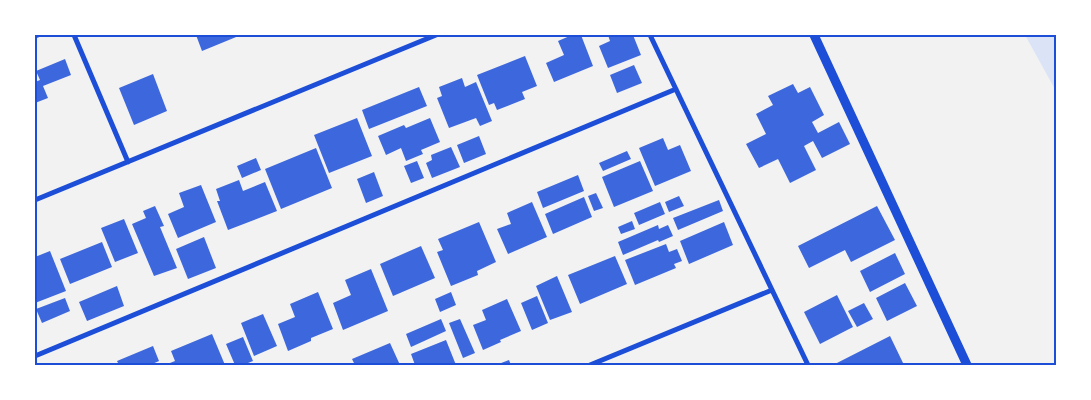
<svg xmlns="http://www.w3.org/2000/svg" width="1091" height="400" viewBox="0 0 1091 400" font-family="'Space Grotesk',sans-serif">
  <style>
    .green { fill: #dbe4f7 }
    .building { fill: #3d67dc }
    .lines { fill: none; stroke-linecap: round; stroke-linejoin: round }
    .minor { stroke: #1d4ed8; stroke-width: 5 }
    .tertiary { stroke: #1d4ed8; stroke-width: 9 }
    .neatline { fill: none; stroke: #1d4ed8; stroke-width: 2 }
  </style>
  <rect width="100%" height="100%" fill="#f2f2f2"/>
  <path class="green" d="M1025,35H1056V91Z"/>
  <path class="building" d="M196,35H241L202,51Z
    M572,35H581L593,66L554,82L546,63L564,55L558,41Z
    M608,35H633L641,55L608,68L599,46L610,41Z
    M525,56L537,86L522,92L525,99L497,110L494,103L489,105L477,75Z
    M65,59L71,75L43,86L48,98L35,103V82L40,80L36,71Z
    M634,65L642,83L617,93L610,75Z
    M153,74L167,111L134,125L119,88Z
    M462,78L465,87L476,82L492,121L480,126L476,118L449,128L437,98L442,96L439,87Z
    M793,84L798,93L810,87L824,115L812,122L818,133L839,122L850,144L822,158L813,141L804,146L816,170L790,183L778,159L759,168L746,144L766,134L756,114L773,105L768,96Z
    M419,87L427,106L369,129L362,110Z
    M357,118L372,156L329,173L314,135Z
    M430,118L440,142L421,150L423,154L406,161L401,148L386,155L378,136L404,125L406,128Z
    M479,136L486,154L464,163L457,145Z
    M663,138L668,150L680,145L691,171L655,186L639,148Z
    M451,147L460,167L432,178L426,163L432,160L431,155Z
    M316,148L332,188L281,209L265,169Z
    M627,151L631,159L603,171L599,163Z
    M256,158L261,170L242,178L237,166Z
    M417,161L424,178L411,183L404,166Z
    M640,161L653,191L614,207L602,177Z
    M374,172L383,196L366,203L357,179Z
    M578,175L584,191L543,208L537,192Z
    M239,180L243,191L265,182L277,211L228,230L217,201H220L216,189Z
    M201,185L216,222L178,238L168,214L184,207L179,193Z
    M596,193L603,208L594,211L588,196Z
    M679,196L684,206L669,212L665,202Z
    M584,197L592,217L553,234L545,214Z
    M719,200L723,211L678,230L673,218Z
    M532,202L547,237L508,254L497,229L511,224L507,213Z
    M660,202L665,214L639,225L634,213Z
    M155,206L164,226L160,227L177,268L154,276L132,224L146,218L143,211Z
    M877,206L895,240L851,262L845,250L809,268L798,246Z
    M124,219L138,253L115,262L101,228Z
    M632,221L635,229L621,234L618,227Z
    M479,222L496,262L477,271L478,275L451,286L437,252L443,250L438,239Z
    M724,222L733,245L689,264L680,241Z
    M658,225L659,229L668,225L673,236L659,242L658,240L623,255L618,242Z
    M204,237L216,268L188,279L176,249Z
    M102,242L112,267L70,284L60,259Z
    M666,244L669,252L677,249L682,261L674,264L676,268L635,285L625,260Z
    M421,246L435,278L393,296L380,264Z
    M50,251L66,291L35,303V257Z
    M895,253L905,274L870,292L860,271Z
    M615,256L627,284L580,304L568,275Z
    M371,269L388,311L343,330L333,303L351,295L345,280Z
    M557,276L572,312L550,320L536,286Z
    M905,283L917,306L887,321L876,298Z
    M117,286L124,306L87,321L79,302Z
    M318,292L333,329L311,338V341L288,351L278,324L295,317L290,304Z
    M451,292L456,305L440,312L435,299Z
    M837,295L853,327L820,344L804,312Z
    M537,296L548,323L532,330L521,303Z
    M65,298L70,311L42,323L36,309Z
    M507,299L521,331L500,340L501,342L483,350L473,325L486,320L482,310Z
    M864,303L873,319L857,327L848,311Z
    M263,314L277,346L254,356L241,323Z
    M441,319L446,331L411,347L406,334Z
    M460,319L475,353L463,358L449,323Z
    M212,334L225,365H171L170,363L175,361L171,351Z
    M890,336L904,365H833Z
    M243,337L253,361L243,365H235L226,344Z
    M446,340L456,365H415L411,354Z
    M390,343L400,365H355L352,359Z
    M153,346L159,361L150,365H119L117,361Z
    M509,360L511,365H496Z"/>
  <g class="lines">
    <path class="minor" d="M74,35L128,162
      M650,35L808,365
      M35,36L38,35
      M35,200L436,35
      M35,356L676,89
      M590,365L772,290"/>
    <path class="tertiary" d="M814,35L967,365"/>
  </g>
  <rect width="1091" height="400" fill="none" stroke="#ffffff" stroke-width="72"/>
  <rect x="36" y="36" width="1019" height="328" class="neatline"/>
</svg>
